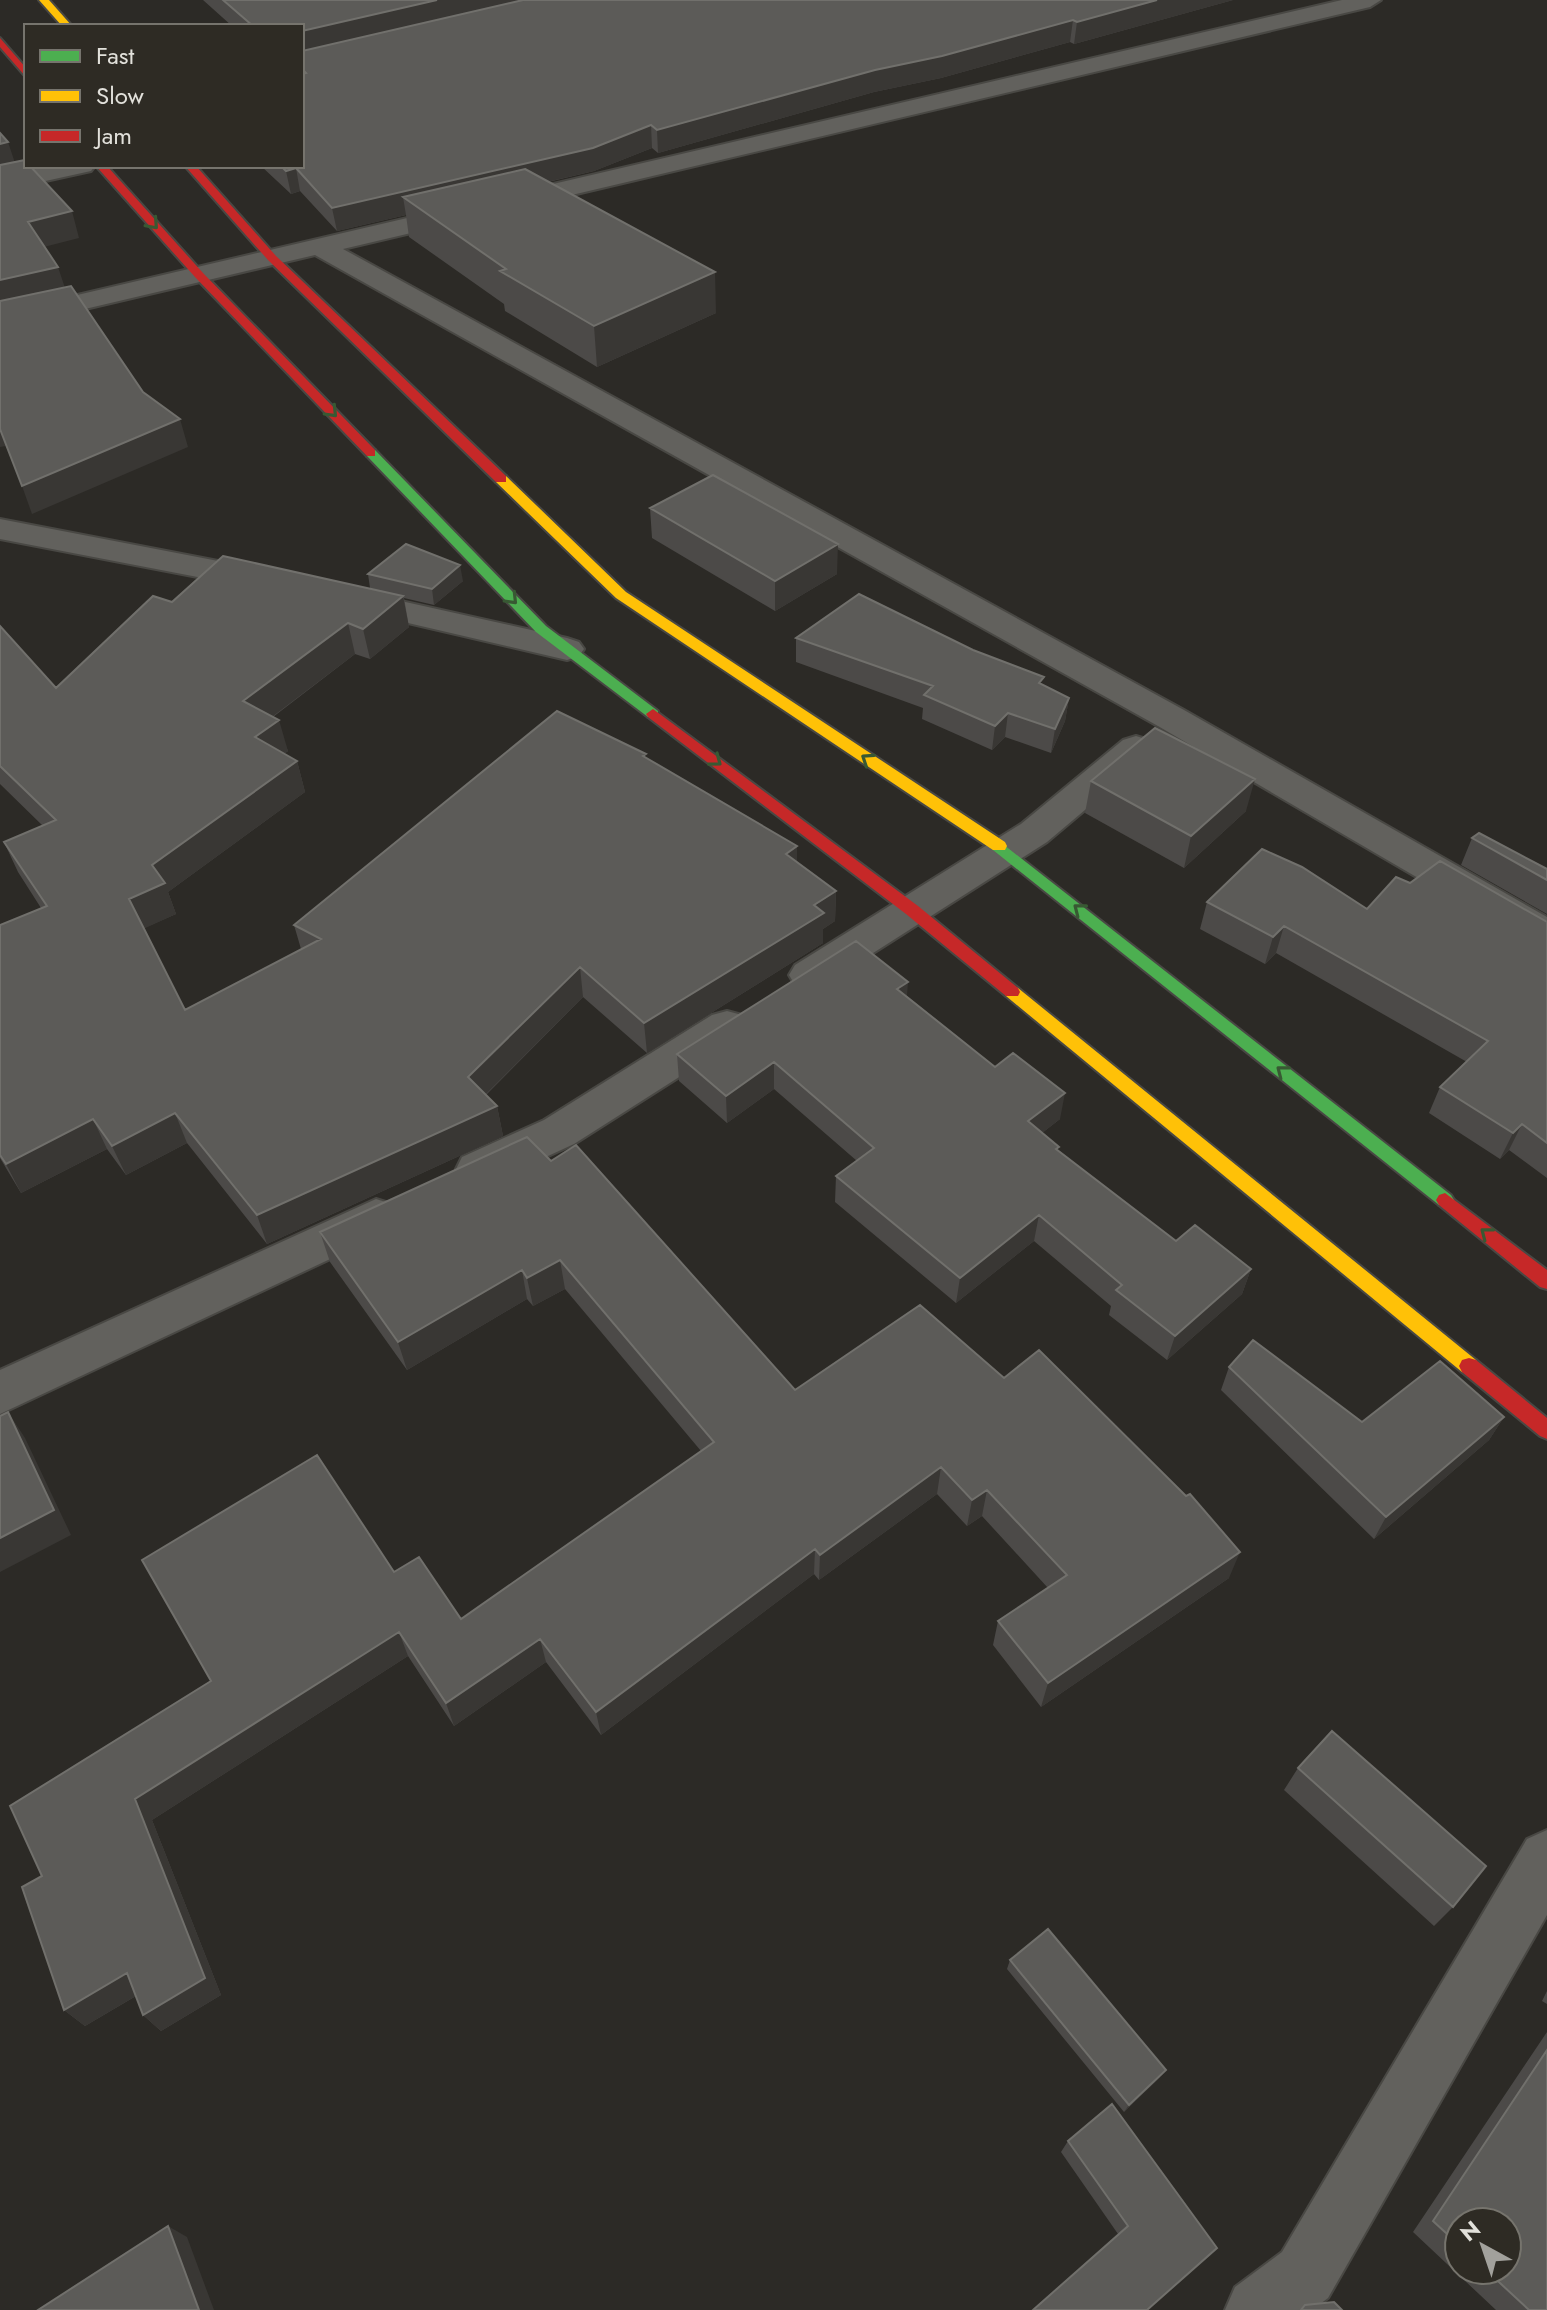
<svg xmlns="http://www.w3.org/2000/svg" width="1547" height="2310" viewBox="0 0 1547 2310" font-family="Jost,sans-serif">
  <style>
    .lines { fill: none; stroke-linecap: round; stroke-linejoin: round }
    .street-casing { stroke: #494844; stroke-width: 4 }
    .fast-casing { stroke: #494844; stroke-width: 4 }
    .slow-casing { stroke: #494844; stroke-width: 4 }
    .jam-casing { stroke: #494844; stroke-width: 4 }
    .street { fill: #62615d; fill-rule: evenodd }
    .fast { fill: #4caf50; fill-rule: evenodd }
    .slow { fill: #ffc107; fill-rule: evenodd }
    .jam { fill: #c62828; fill-rule: evenodd }
    .wall { fill: #4c4a48; fill-rule: evenodd }
    .shaded-wall { fill: #393734 }
    .building { fill: #5c5b58; stroke: #71706c; stroke-width: 2 }
    .oneway { stroke: #385933 }
  </style>
  <rect width="100%" height="100%" fill="#2c2a26"/>
  <g class="lines">
    <defs>
      <path id="street" d="M1342,0H1381L1370,7L343,249L1184,710L1547,917V949L1533,945L1158,726L315,255L0,329V313Z
        M45,166H95L91,171L0,191V175Z
        M0,519L265,570L277,573L282,580L277,587L265,590L0,539Z
        M347,589L567,638L579,642L584,649L579,656L567,660L335,606L330,599L335,592Z
        M1136,736L1149,740L1154,748L1149,756L1047,842L823,985L809,990L795,985L789,975L795,965L1021,824L1123,740Z
        M727,1011L742,1015L748,1026L742,1037L574,1144L494,1181L478,1187L462,1181L456,1169L462,1157L544,1120L712,1015Z
        M376,1199L392,1204L399,1217L392,1230L0,1414V1370Z
        M1547,1830V1915L1328,2298L1312,2310H1225L1235,2287L1282,2252L1527,1839Z"/>
      <path id="fast" d="M367,450H375L546,626L658,711V717H648L536,632L367,456Z
        M999,841L1451,1195L1454,1200L1451,1205H1439L993,850L991,846L993,842Z"/>
      <path id="slow" d="M39,0H49L72,26H62Z
        M496,476H506L626,592L1005,842L1007,846L1005,850H993L616,598L496,482Z
        M1012,986L1018,988L1476,1360L1479,1366L1476,1372L1469,1374L1462,1372L1006,996L1004,992Z"/>
      <path id="jam" d="M0,38L26,68V77L0,47Z
        M96,166H107L203,273L375,450V456H367L195,277Z
        M185,166H196L276,256L506,476V482H496L268,260Z
        M653,709L918,906L1018,988L1020,992L1018,996H1006L906,914L648,717L646,714Z
        M1445,1193L1547,1270V1289L1540,1287L1439,1205L1436,1200L1439,1195Z
        M1469,1358L1476,1360L1547,1418V1439L1540,1436L1462,1372L1459,1366L1462,1360Z"/>
    </defs>
    <use href="#street" class="street-casing"/>
    <use href="#fast" class="fast-casing"/>
    <use href="#slow" class="slow-casing"/>
    <use href="#jam" class="jam-casing"/>
    <use href="#street" class="street"/>
    <use href="#fast" class="fast"/>
    <use href="#slow" class="slow"/>
    <use href="#jam" class="jam"/>
  </g>
  <path class="wall" d="M203,0H1233L1074,44L1070,42L941,78L874,92L658,153L652,148L594,171L548,182L716,313L597,367L505,311L504,304L409,237L406,215L337,231L300,191L291,194L261,166H302V26H232Z
    M650,508L837,574L775,611L652,538Z
    M368,574L463,581L434,605L404,598L409,627L370,659L355,654L273,717L288,751L284,754L297,761L305,792L168,892L176,914L144,928L185,1010L301,949L294,925L646,758L797,862L836,891L835,921L823,929V943L647,1053L583,997L486,1095L497,1106L503,1136L267,1244L187,1143L126,1175L107,1149L21,1193L0,1158V925L41,908L18,872L4,842L43,826L0,784V626L56,688L172,602L370,588Z
    M796,638L1043,685L1069,698L1065,721L1051,753L1005,737L992,750L922,719L923,708L796,662Z
    M1091,781L1246,811L1184,868L1085,813Z
    M1472,838L1547,869V914L1461,865Z
    M1410,883L1547,922V1178L1509,1150L1500,1159L1429,1113L1440,1087L1467,1062L1276,953L1265,964L1200,929L1207,902L1367,909Z
    M907,996L1060,1119L1042,1133L1058,1150L1176,1241L1251,1269L1242,1294L1167,1360L1109,1315L1111,1306L1034,1241L956,1303L835,1202L836,1176L857,1161L774,1089L727,1123L679,1081L677,1054Z
    M551,1161L795,1390L1229,1578L1041,1707L993,1645L998,1621L1048,1588L982,1516L967,1526L937,1494L819,1580L814,1574L601,1735L546,1662L454,1726L408,1656L152,1820L221,1995L161,2031L143,2015L136,1996L85,2026L64,2010L42,1876L394,1572L461,1619L701,1451L565,1289L533,1306L527,1299L407,1370L330,1262L320,1232Z
    M1229,1367L1362,1422L1504,1417L1489,1440L1374,1539L1221,1390Z
    M1298,1768L1453,1907L1434,1926L1284,1790Z
    M1010,1960L1160,2077L1124,2112L1007,1969Z
    M1547,1991V2004L1542,2001Z
    M1547,2032V2310H1496L1413,2232ZM1459,2222L1507,2270H1459Z
    M1112,2104L1147,2310L1118,2234L1061,2152L1068,2141Z"/>
  <path class="shaded-wall" d="M437,0H534L302,54V31Z
    M1157,0H1233L1074,44L1077,22Z
    M1073,20L1070,42L941,78L874,92L658,153L657,130L875,70Z
    M651,125L652,148L594,171L423,211L403,197L406,215L337,231L332,208Z
    M8,142L17,169L0,173V144Z
    M296,168L300,191L291,194L286,171Z
    M72,211L79,238L36,249L28,222Z
    M58,267L67,294L0,310V280Z
    M715,272L716,313L597,367L594,326Z
    M180,419L188,447L32,514L22,486Z
    M0,430L6,446L0,447Z
    M838,544L837,574L775,611V581Z
    M460,565L463,581L434,605L432,589Z
    M403,596L409,627L370,659L363,629Z
    M348,623L355,654L252,732L243,701Z
    M1069,698L1065,721L1051,753L1055,729Z
    M1008,713L1005,737L992,750L995,726Z
    M279,720L288,751L264,768L255,737Z
    M297,761L305,792L168,892L176,914L141,930L129,899L152,865Z
    M1255,779L1246,811L1184,868L1191,836Z
    M797,846V876L786,854Z
    M836,891L835,921L823,929V943L647,1053L644,1023Z
    M1284,926L1276,953L1265,964L1273,937Z
    M580,967L583,997L474,1106L468,1077Z
    M908,982L906,1009L897,989Z
    M774,1062V1089L727,1123L726,1096Z
    M1065,1093L1060,1119L1023,1148L1028,1121Z
    M497,1106L503,1136L267,1244L257,1215Z
    M175,1113L187,1143L126,1175L112,1146Z
    M93,1119L107,1149L21,1193L6,1164Z
    M1522,1124L1509,1150L1500,1159L1513,1133Z
    M1039,1215L1034,1241L956,1303L960,1278Z
    M560,1260L565,1289L533,1306L527,1278Z
    M1251,1269L1242,1294L1167,1360L1175,1336Z
    M522,1270L527,1299L407,1370L398,1342Z
    M8,1412L25,1438L71,1535L0,1572V1538Z
    M1504,1417L1489,1440L1374,1539L1386,1517Z
    M941,1467L937,1494L819,1580L820,1555Z
    M987,1490L982,1516L967,1526L972,1500Z
    M815,1549L814,1574L601,1735L596,1712Z
    M1240,1552L1229,1578L1041,1707L1048,1683Z
    M399,1632L408,1656L152,1820L221,1995L161,2031L143,2015L135,1799Z
    M540,1639L546,1662L454,1726L446,1703Z
    M127,1973L146,1990L85,2026L64,2010Z
    M1166,2070L1160,2077L1124,2112L1129,2105Z
    M168,2226L187,2237L214,2310H199Z"/>
  <path class="building" d="M223,0H437L302,31V26H253Z
    M523,0H1157L1077,22L1073,20L942,56L875,70L657,130L651,125L593,148L332,208L296,168L286,171L281,166H302V74L306,73L302,69V51Z
    M0,133L8,142L0,144Z
    M25,160L26,166H30L72,211L28,222L58,267L0,280V165Z
    M525,169L715,272L594,326L500,271L506,269L403,197Z
    M71,286L143,392L180,419L22,486L0,429V301Z
    M713,475L838,544L775,581L650,508Z
    M406,544L460,565L432,589L368,574Z
    M223,556L403,596L363,629L348,623L243,701L279,720L255,737L297,761L152,865L165,883L129,899L185,1010L321,939L294,925L557,711L646,754L643,756L797,846L786,854L836,891L814,905L824,913L644,1023L580,967L468,1077L497,1106L257,1215L175,1113L112,1146L93,1119L6,1164L0,1155V925L47,906L4,842L56,820L0,766V626L56,688L153,596L172,602Z
    M859,594L973,650L1044,677L1039,683L1069,698L1055,729L1008,713L995,726L924,695L933,686L796,638Z
    M1155,728L1255,779L1191,836L1091,781Z
    M1479,833L1547,869V880L1472,838Z
    M1262,849L1302,867L1367,909L1396,877L1410,883L1440,861L1547,922V1143L1522,1124L1513,1133L1440,1087L1488,1041L1284,926L1273,937L1207,902Z
    M856,941L908,982L897,989L995,1067L1013,1053L1065,1093L1028,1121L1059,1147L1056,1149L1176,1241L1195,1225L1251,1269L1175,1336L1116,1290L1122,1285L1039,1215L960,1278L836,1176L874,1148L774,1062L726,1096L677,1054Z
    M527,1137L551,1161L576,1145L795,1390L920,1305L1004,1378L1039,1350L1186,1496L1190,1494L1240,1552L1048,1683L998,1621L1067,1575L987,1490L972,1500L941,1467L820,1555L815,1549L596,1712L540,1639L446,1703L399,1632L135,1799L205,1978L143,2015L127,1973L64,2010L22,1887L42,1876L10,1806L211,1681L142,1560L317,1455L394,1572L419,1557L461,1619L714,1442L560,1260L527,1278L522,1270L398,1342L320,1232Z
    M1253,1340L1362,1422L1440,1361L1504,1417L1386,1517L1229,1367Z
    M8,1412L54,1510L0,1538V1416Z
    M1332,1731L1486,1866L1453,1907L1298,1768Z
    M1048,1929L1166,2070L1129,2105L1010,1960Z
    M1547,2050V2310H1529L1486,2270H1507V2222H1459V2245L1433,2221Z
    M1112,2104L1217,2248L1147,2310H1033L1128,2226L1068,2141Z
    M168,2226L199,2310H38Z
    M1334,2302L1342,2310H1301L1305,2305Z"/>
  <defs><path id="oneway-chevron" d="M-2-3.5L2.5 0L-2 3.5" fill="none" stroke-width="1.6" stroke-linecap="round" stroke-linejoin="round" transform="scale(2)"/></defs>
  <g class="oneway">
    <use href="#oneway-chevron" transform="translate(153 224) rotate(48)"/>
    <use href="#oneway-chevron" transform="translate(332 412) rotate(46)"/>
    <use href="#oneway-chevron" transform="translate(512 599) rotate(46)"/>
    <use href="#oneway-chevron" transform="translate(867 759) rotate(-146)"/>
    <use href="#oneway-chevron" transform="translate(716 761) rotate(37)"/>
    <use href="#oneway-chevron" transform="translate(1079 909) rotate(-142)"/>
    <use href="#oneway-chevron" transform="translate(1282 1071) rotate(-142)"/>
    <use href="#oneway-chevron" transform="translate(1486 1233) rotate(-142)"/>
  </g>
  <rect x="24" y="24" width="280" height="144" fill="#2e2b24" stroke="#76746d" stroke-width="2"/>
  <rect x="40" y="50" width="40" height="12" fill="#4caf50" stroke="#76746d" stroke-width="2"/>
  <text x="96" y="64" font-size="24" fill="#e2e1db">Fast</text>
  <rect x="40" y="90" width="40" height="12" fill="#ffc107" stroke="#76746d" stroke-width="2"/>
  <text x="96" y="104" font-size="24" fill="#e2e1db">Slow</text>
  <rect x="40" y="130" width="40" height="12" fill="#c62828" stroke="#76746d" stroke-width="2"/>
  <text x="96" y="144" font-size="24" fill="#e2e1db">Jam</text>
  <g transform="translate(1483 2246) rotate(320)"><circle r="38" fill="#2e2b24" stroke="#76746d" stroke-width="2"/>
  <path d="M0-6L14 30L0 20L-14 30Z" fill="#a2a19c"/>
  <text y="-12" font-size="22" font-weight="bold" text-anchor="middle" fill="#e2e1db">N</text>
  </g>
</svg>
